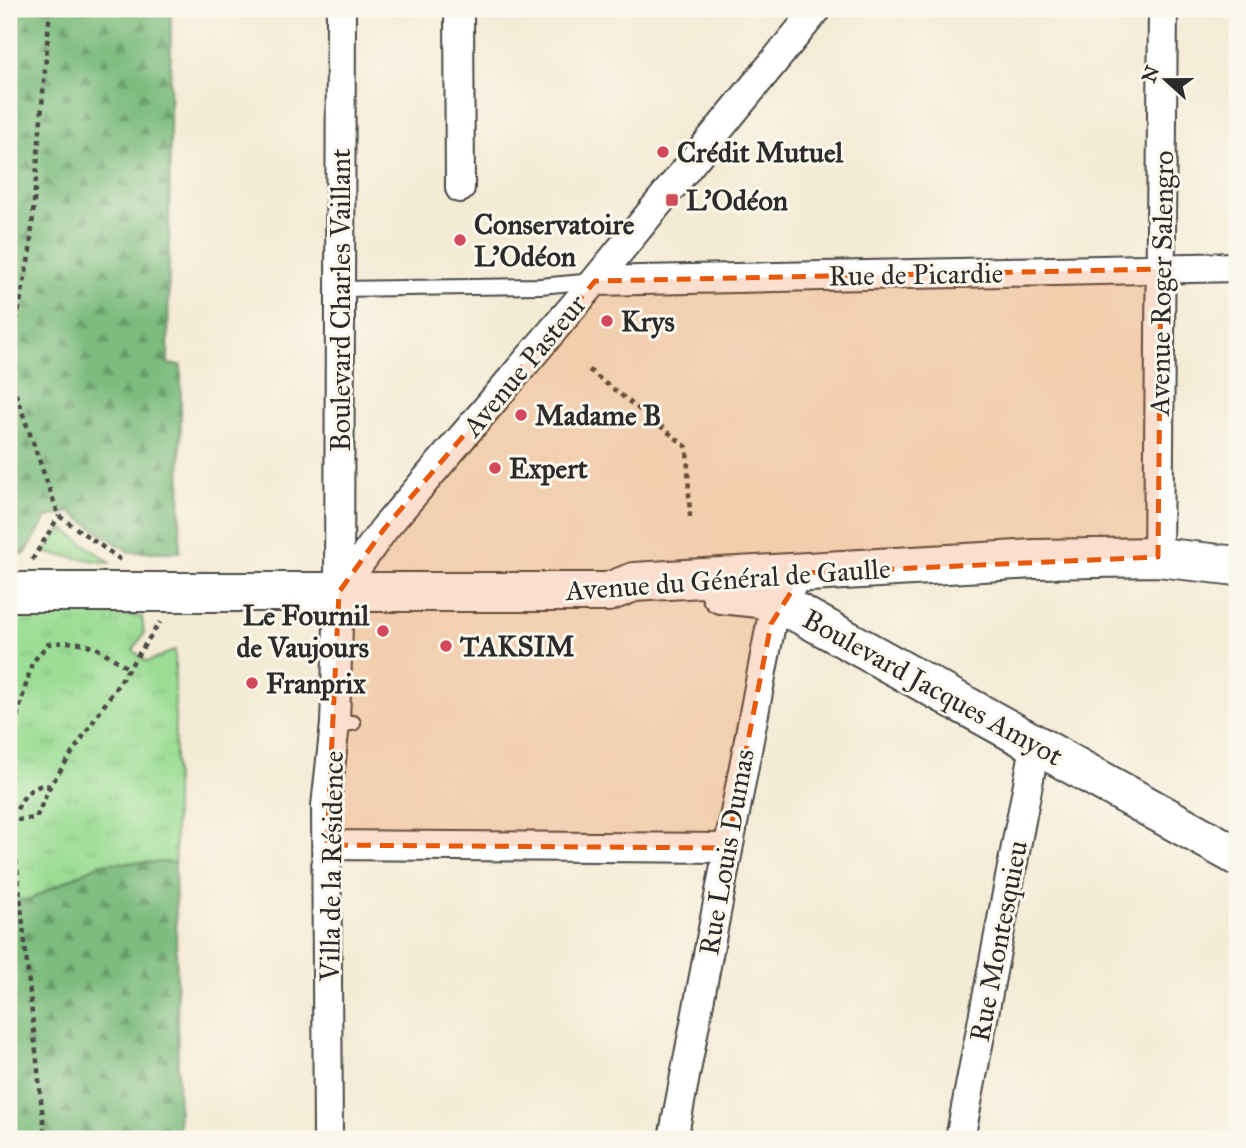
<svg xmlns="http://www.w3.org/2000/svg" width="1246" height="1148" viewBox="0 0 1246 1148" font-family="'IM FELL Great Primer',serif">
  <style>
    .grass { fill: url(#grass-tufts); stroke: #638460; stroke-width: 2 }
    .forest { fill: url(#forest-firs); stroke: #547454; stroke-width: 2 }
    .lines { fill: none; stroke-linecap: round; stroke-linejoin: round }
    .lane-casing { stroke: #494844; stroke-width: 18 }
    .street-casing { stroke: #494844; stroke-width: 32 }
    .secondary-casing { stroke: #494844; stroke-width: 42 }
    .path { stroke: #494844; stroke-width: 4.5; stroke-dasharray: 5 5; stroke-linecap: butt }
    .lane { stroke: #fff; stroke-width: 14 }
    .street { stroke: #fff; stroke-width: 28 }
    .secondary { stroke: #fff; stroke-width: 38 }
    .path-bridge { stroke: #494844; stroke-width: 4.5; stroke-dasharray: 5 5; stroke-linecap: butt }
    .marked { fill: #e8590c; fill-opacity: 0.2; stroke: #e8590c; stroke-width: 5; stroke-dasharray: 14 9; stroke-linejoin: round }
    .poi-dot { fill: #d1495b; stroke: #fbf7ec; stroke-width: 2.5 }
    .labels { text-anchor: middle; stroke-width: 6; stroke-linejoin: round; paint-order: stroke }
    .poi-label { font-size: 28px; font-weight: bold; fill: #2b2b2b; stroke: #fbf7ec; text-anchor: start }
    .street-label { font-size: 28px; fill: #2b2b2b; stroke: #fbf7ec }
  </style>
  <defs>
    <pattern id="grass-tufts" width="24" height="20" patternUnits="userSpaceOnUse" patternTransform="scale(1.75)"><rect width="24" height="20" fill="#9bdd94"/><path d="M3 7l-1-3M5 7V3M7 7l1-3M15 17l-1-3M17 17v-4M19 17l1-3" fill="none" stroke="#86be80"/></pattern>
    <pattern id="forest-firs" width="22" height="20" patternUnits="userSpaceOnUse" patternTransform="scale(1.75)"><rect width="22" height="20" fill="#7cbc7e"/><path d="M5 1l3.5 6h-7zM16 11l3.5 6h-7z" fill="#669967"/></pattern>
  </defs>
  <rect width="100%" height="100%" fill="#fbf7ec"/>
  <filter id="ink" filterUnits="userSpaceOnUse"><feTurbulence type="fractalNoise" baseFrequency=".0143" numOctaves="2"/><feDisplacementMap in="SourceGraphic" scale="14" xChannelSelector="R" yChannelSelector="G"/><feConvolveMatrix kernelMatrix="1 2 1 2 8 2 1 2 1" color-interpolation-filters="sRGB"/></filter>
  <filter id="wash" filterUnits="userSpaceOnUse"><feTurbulence type="fractalNoise" baseFrequency=".00686" numOctaves="4" result="noise"/><feDisplacementMap in="SourceGraphic" scale="28" xChannelSelector="R" yChannelSelector="G"/><feGaussianBlur stdDeviation="1.57" result="paint"/><feColorMatrix in="noise" values="0 0 0 0 0 0 0 0 0 0 0 0 0 0 0 0 0 1.4 0 .05"/><feComposite in="paint" operator="in"/></filter>
  <g filter="url(#wash)">
    <rect width="100%" height="100%" fill="#f4ebd5"/>
    <path class="grass" d="M62,528L111,563L44,553Z
      M52,609L142,617L144,634L133,650L147,662L175,650V862L102,863L31,899L9,902V610Z"/>
    <path class="forest" d="M9,9H171L168,364L181,365L180,552H129L70,512L47,517L25,554H9Z
      M175,862L179,1139H9V902L31,899L102,863Z"/>
  </g>
  <g filter="url(#ink)">
    <g class="lines">
      <defs>
        <path id="lane" d="M340,289L540,286L594,281
          M335,724L353,723"/>
        <path id="street" d="M459,9L460,188
          M595,281L1237,267
          M1158,557L1163,9
          M339,592L384,529L595,281L817,9
          M327,845L727,848
          M328,1139L326,806L335,724L339,592L341,9
          M673,1139L771,624L779,604L790,589
          M960,1139L1036,742"/>
        <path id="secondary" d="M9,592H608L634,582L1035,559L1158,557L1237,566
          M721,594L759,598L800,614L1237,856"/>
      </defs>
      <use href="#lane" class="lane-casing"/>
      <use href="#street" class="street-casing"/>
      <use href="#secondary" class="secondary-casing"/>
      <path class="path" d="M9,361L30,251L50,9
        M589,370L687,447L690,517
        M9,375L59,516L121,560
        M32,560L59,516
        M9,746L32,663L48,644C87,638 98,648 129,669
        M9,810L13,829L45,1139
        M9,812H16C21,798 33,782 50,786
        M17,820L36,818L50,786L160,622"/>
      <use href="#lane" class="lane"/>
      <use href="#street" class="street"/>
      <use href="#secondary" class="secondary"/>
      <path class="path-bridge" d="M9,820H17"/>
    </g>
  </g>
  <path class="marked" d="M1161,269L1158,557L803,573L771,624L727,848L327,845L339,592L384,529L595,281Z"/>
  <g class="poi-dot">
    <circle cx="663" cy="152" r="7"/>
    <rect x="665" y="193" width="14" height="14" rx="3.5"/>
    <circle cx="460" cy="240" r="7"/>
    <circle cx="607" cy="321" r="7"/>
    <circle cx="521" cy="415" r="7"/>
    <circle cx="495" cy="468" r="7"/>
    <circle cx="383" cy="631" r="7"/>
    <circle cx="446" cy="646" r="7"/>
    <circle cx="252" cy="683" r="7"/>
  </g>
  <g class="labels">
    <g class="poi-label">
      <text x="677" y="162">Crédit Mutuel</text>
      <text x="686" y="210">L'Odéon</text>
      <text x="474" y="234">Conservatoire<tspan x="474" dy="32">L'Odéon</tspan></text>
      <text x="621" y="331">Krys</text>
      <text x="535" y="425">Madame B</text>
      <text x="509" y="478">Expert</text>
      <text x="369" y="625" text-anchor="end">Le Fournil<tspan x="369" dy="32">de Vaujours</tspan></text>
      <text x="460" y="656">TAKSIM</text>
      <text x="266" y="693">Franprix</text>
    </g>
    <g class="street-label">
      <text transform="translate(916 274) rotate(-1)" y="10">Rue de Picardie</text>
      <text transform="translate(1161 283) rotate(-89)" y="10">Avenue Roger Salengro</text>
      <text transform="translate(340 300) rotate(-90)" y="10">Boulevard Charles Vaillant</text>
      <text transform="translate(524 365) rotate(-50)" y="10">Avenue Pasteur</text>
      <text transform="translate(728 579) rotate(-4)" y="10">Avenue du Général de Gaulle</text>
      <text transform="translate(933 687) rotate(29)" y="10">Boulevard Jacques Amyot</text>
      <text transform="translate(726 852) rotate(-80)" y="10">Rue Louis Dumas</text>
      <text transform="translate(331 866) rotate(-89)" y="10">Villa de la Résidence</text>
      <text transform="translate(998 941) rotate(-79)" y="10">Rue Montesquieu</text>
    </g>
  </g>
  <rect width="1246" height="1148" fill="none" stroke="#fbf7ec" stroke-width="35"/>
  <g transform="translate(1166 80) rotate(291)" stroke="#fbf7ec" stroke-width="5" paint-order="stroke">
  <path d="M0-5L12 26L0 18L-12 26Z" fill="#2b2b2b"/>
  <text y="-10" font-size="19" font-weight="bold" text-anchor="middle" fill="#2b2b2b">N</text>
  </g>
</svg>
